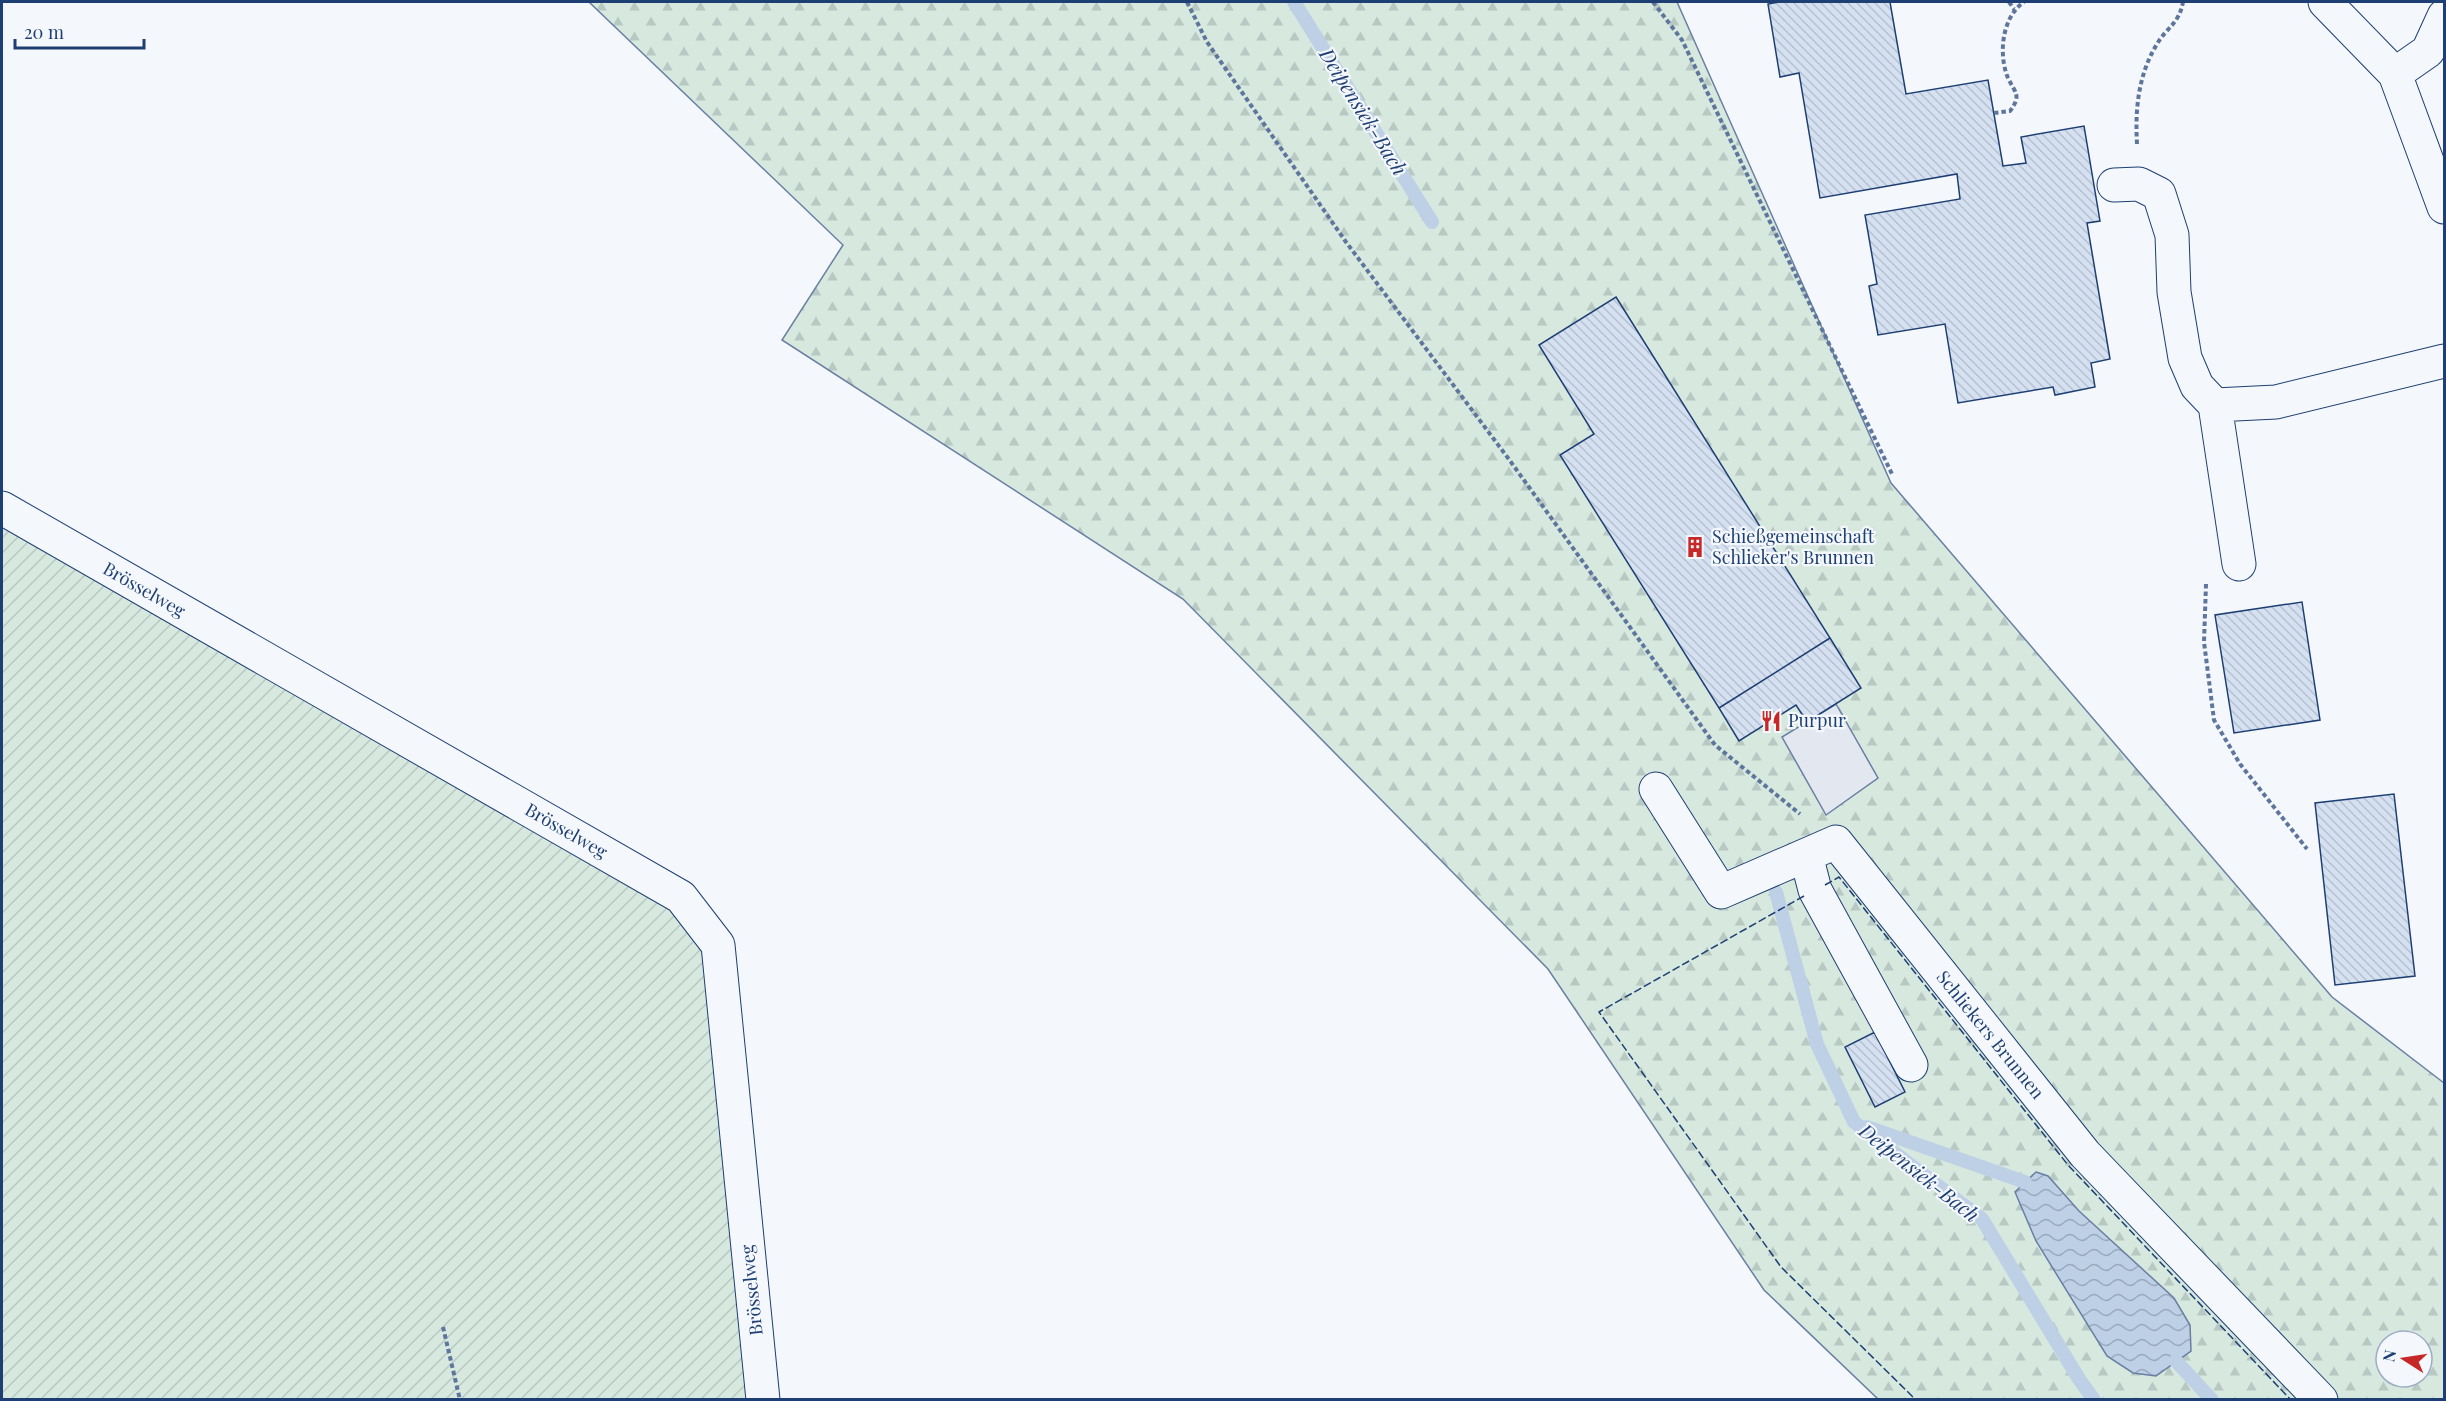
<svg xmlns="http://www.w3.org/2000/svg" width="2446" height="1401" viewBox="0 0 2446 1401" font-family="'Playfair Display',serif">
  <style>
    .forest { fill: url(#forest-firs); stroke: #687fa3; stroke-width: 1.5; fill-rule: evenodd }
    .garden { fill: url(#garden-furrows); stroke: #687fa3; stroke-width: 1.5 }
    .parking { fill: #e3e8f0; stroke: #687fa3; stroke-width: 1.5 }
    .water { fill: url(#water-waves); stroke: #687fa3; stroke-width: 1.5 }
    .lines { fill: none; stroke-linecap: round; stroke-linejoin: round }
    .stream { stroke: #bed0e5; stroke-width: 14 }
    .building { fill: url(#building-back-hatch); stroke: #1d3f73; stroke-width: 1.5 }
    .minor-casing { stroke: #1d3f73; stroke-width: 35 }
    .major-casing { stroke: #1d3f73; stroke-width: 35 }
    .path { stroke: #5e769c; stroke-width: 4; stroke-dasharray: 4.5 3; stroke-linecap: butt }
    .minor { stroke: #f4f7fb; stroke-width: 33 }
    .major { stroke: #f4f7fb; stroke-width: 33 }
    .fence { stroke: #1d3f73; stroke-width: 1.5; stroke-dasharray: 8 3; stroke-linecap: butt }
    .labels { text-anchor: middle; stroke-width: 4.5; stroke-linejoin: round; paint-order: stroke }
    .poi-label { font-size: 18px; fill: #1d3f73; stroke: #f4f7fb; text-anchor: start }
    .street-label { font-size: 18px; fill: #1d3f73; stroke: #f4f7fb }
    .water-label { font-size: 20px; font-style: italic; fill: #1d3f73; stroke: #f4f7fb }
  </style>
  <defs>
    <pattern id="forest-firs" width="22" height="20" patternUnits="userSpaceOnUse" patternTransform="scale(1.5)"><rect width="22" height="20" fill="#d7e8df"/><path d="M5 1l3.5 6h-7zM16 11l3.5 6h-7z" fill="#b8c8c3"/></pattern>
    <pattern id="garden-furrows" width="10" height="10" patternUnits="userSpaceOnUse" patternTransform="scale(1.5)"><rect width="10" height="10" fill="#d7e8df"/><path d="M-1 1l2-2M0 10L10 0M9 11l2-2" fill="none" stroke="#b8c8c3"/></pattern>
    <pattern id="water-waves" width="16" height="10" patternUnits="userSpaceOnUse" patternTransform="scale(1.5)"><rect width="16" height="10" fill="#bed0e5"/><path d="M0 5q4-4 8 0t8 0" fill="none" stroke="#9aaabe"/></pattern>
    <pattern id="building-back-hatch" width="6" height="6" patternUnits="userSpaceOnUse" patternTransform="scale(1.5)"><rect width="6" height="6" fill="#d5e0f0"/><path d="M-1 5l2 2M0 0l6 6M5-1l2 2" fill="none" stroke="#b6c1d1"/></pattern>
  </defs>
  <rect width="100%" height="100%" fill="#f4f7fb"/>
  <path class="forest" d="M589,2H1677L1891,483L2332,997L2444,1083V1399H1878L1764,1290L1548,969L1183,599L782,340L843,245ZM2386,1341H2422V1377H2386Z"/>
  <path class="garden" d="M2,508L681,897L718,945L763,1399H2Z"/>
  <path class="parking" d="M1836,704L1878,778L1826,815L1782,737Z"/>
  <path class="water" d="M2036,1172L2048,1176L2079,1211L2174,1298L2190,1325L2191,1351L2156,1376L2133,1373L2107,1356L2036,1241L2015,1192Z"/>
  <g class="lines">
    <path class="stream" d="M1294,2L1432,222
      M1776,892L1817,1044L1854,1122L1982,1219L2079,1379L2094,1400
      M1867,1127L2025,1182
      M2176,1361L2212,1400"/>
  </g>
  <path class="building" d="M1779,2H1890L1906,94L1988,80L2003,166L2026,163L2021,137L2084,126L2100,221L2087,223L2110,359L2091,363L2095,387L2055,395L2053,387L1958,403L1945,324L1878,335L1869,286L1877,284L1865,215L1960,199L1957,174L1820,198L1799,73L1780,77L1768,4Z
    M1616,297L1830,638L1719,708L1560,455L1594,434L1539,345Z
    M2302,602L2320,720L2234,733L2215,615Z
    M1830,638L1861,688L1807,722L1796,705L1739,741L1719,708Z
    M2394,794L2415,976L2335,985L2315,803Z
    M1875,1032L1905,1092L1875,1107L1845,1047Z"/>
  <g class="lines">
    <defs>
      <path id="minor" d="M2395,74L2428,51L2444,16
        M2114,185L2139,184L2159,194L2172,235L2174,292L2185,358L2197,386L2215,405L2276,402L2444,361
        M2215,405L2239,564
        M2,508L681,897L718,945L763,1400
        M1656,789L1721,892L1836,842L2085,1154L2321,1400
        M1806,855L1815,890L1911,1065"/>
      <path id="major" d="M2325,2L2395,74L2444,207"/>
    </defs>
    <use href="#minor" class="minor-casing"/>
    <use href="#major" class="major-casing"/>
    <path class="path" d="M1187,2L1207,42L1346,242L1508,458L1715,745L1800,814
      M1653,2L1682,40L1893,476
      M2009,2L2014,9
      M1994,113L2010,111C2022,95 2015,93 2008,78C1998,54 2002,17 2024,2
      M2137,144C2135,110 2138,75 2157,44C2167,27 2179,24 2183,2
      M2206,584L2204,642L2214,720L2240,764L2307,849
      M443,1327L460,1400"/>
    <use href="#minor" class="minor"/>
    <use href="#major" class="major"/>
    <path class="fence" d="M1825,885L1839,877L2068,1165L2291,1400
      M1804,896L1599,1012L1781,1267L1916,1400"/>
  </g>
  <defs>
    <symbol id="building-bare" viewBox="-9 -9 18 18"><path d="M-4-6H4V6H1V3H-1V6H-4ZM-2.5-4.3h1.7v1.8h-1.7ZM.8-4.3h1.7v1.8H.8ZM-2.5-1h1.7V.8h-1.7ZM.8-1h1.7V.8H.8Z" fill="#c62828" stroke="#f4f7fb" stroke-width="2.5" paint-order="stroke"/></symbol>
    <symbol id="restaurant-bare" viewBox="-9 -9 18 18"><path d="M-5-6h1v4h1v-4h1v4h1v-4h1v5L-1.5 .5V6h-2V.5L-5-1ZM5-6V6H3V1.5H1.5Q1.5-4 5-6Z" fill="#c62828" stroke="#f4f7fb" stroke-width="2.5" paint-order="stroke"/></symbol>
  </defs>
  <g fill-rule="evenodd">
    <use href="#building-bare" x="1680" y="532" width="30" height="30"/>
    <use href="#restaurant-bare" x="1756" y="706" width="30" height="30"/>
  </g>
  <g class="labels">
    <g class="poi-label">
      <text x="1712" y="543">Schießgemeinschaft<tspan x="1712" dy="21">Schlieker's Brunnen</tspan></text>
      <text x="1788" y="727">Purpur</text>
    </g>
    <g class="street-label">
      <text transform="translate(144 590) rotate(30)" y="6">Brösselweg</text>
      <text transform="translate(566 831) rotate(30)" y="6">Brösselweg</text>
      <text transform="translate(1990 1035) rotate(51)" y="6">Schliekers Brunnen</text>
      <text transform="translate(752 1290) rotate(-96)" y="6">Brösselweg</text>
    </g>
    <g class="water-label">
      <text transform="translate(1363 112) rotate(58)" y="7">Deipensiek-Bach</text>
      <text transform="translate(1919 1173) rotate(38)" y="7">Deipensiek-Bach</text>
    </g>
  </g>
  <rect width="2446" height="1401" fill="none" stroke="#1d3f73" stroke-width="6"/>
  <g transform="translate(2404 1359) rotate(282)"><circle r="28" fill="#f4f7fb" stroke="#9eadc5" stroke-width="1.5"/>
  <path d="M0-4.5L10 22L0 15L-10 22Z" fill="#c62828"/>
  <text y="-9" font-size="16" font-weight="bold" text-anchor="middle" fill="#1d3f73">N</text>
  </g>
  <path d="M15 39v9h129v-9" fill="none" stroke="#1d3f73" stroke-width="3"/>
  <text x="24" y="39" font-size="18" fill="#1d3f73" stroke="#f4f7fb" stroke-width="4.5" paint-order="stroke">20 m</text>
</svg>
